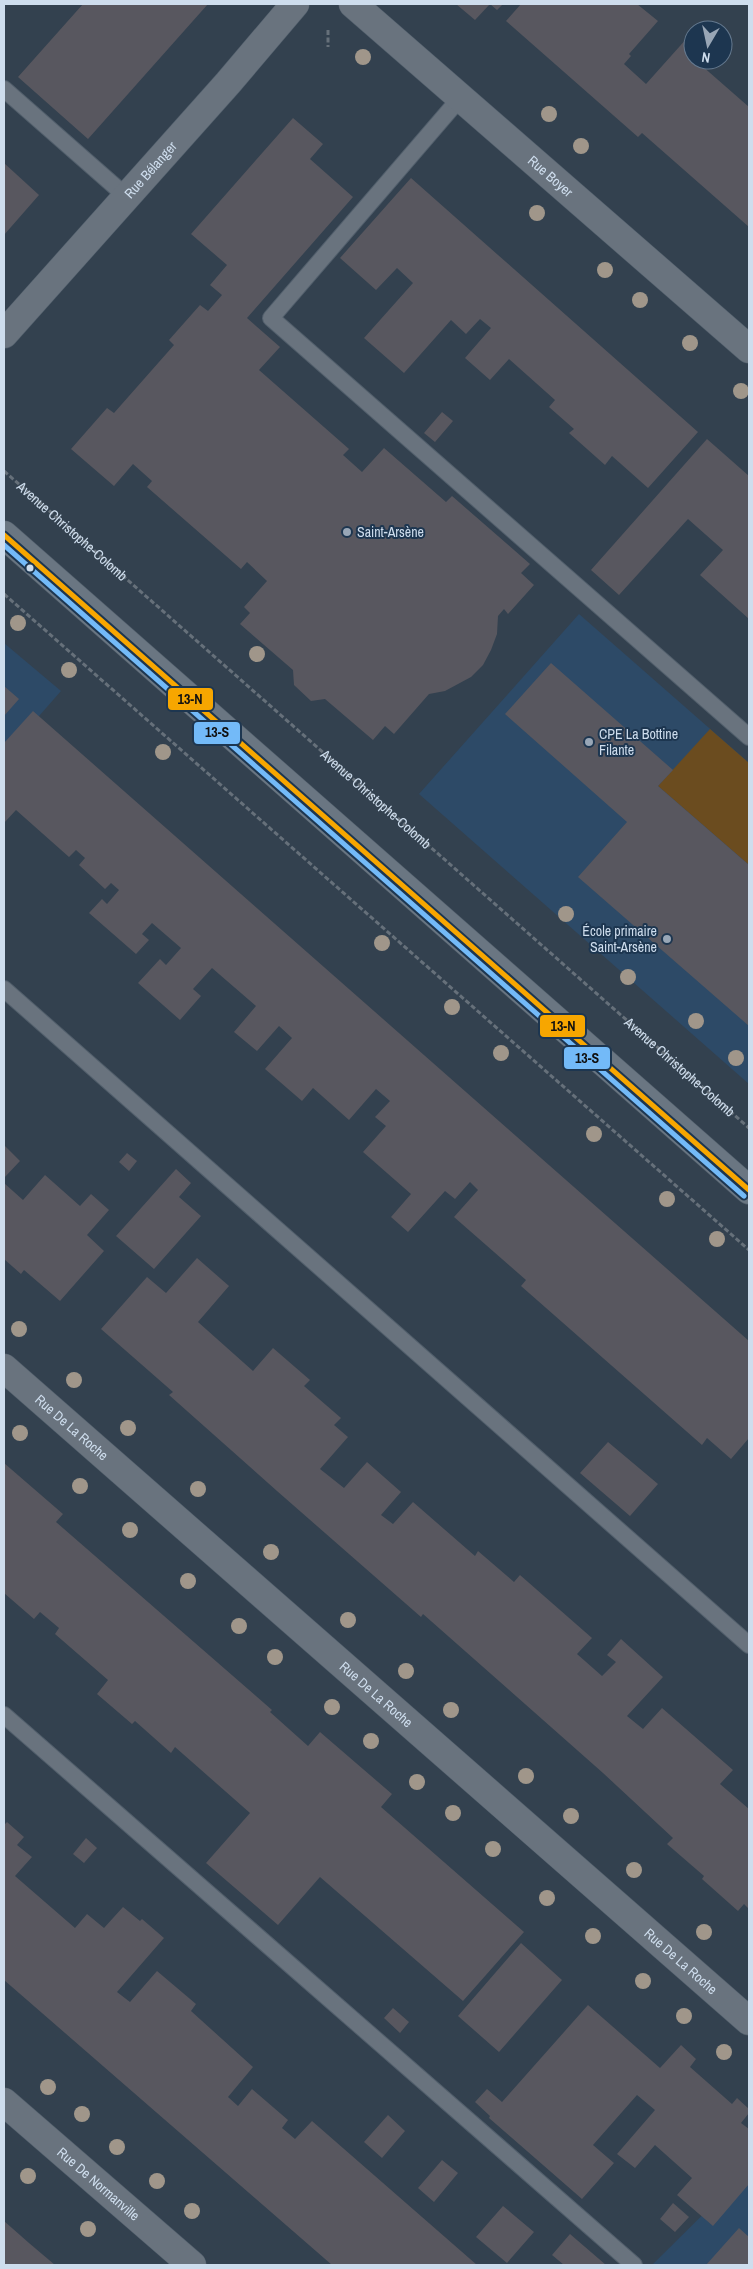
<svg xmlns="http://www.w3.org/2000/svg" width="753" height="2269" viewBox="0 0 753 2269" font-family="'Archivo Narrow',sans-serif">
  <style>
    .built { fill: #2d4a67 }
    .green { fill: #6b4c1f }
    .building { fill: #58575f }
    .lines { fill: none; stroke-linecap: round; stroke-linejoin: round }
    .service-casing { stroke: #525f6c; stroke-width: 18 }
    .minor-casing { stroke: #525f6c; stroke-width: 29 }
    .tertiary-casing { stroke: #525f6c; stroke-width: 29 }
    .secondary-casing { stroke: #525f6c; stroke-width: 29 }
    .path { stroke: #66707a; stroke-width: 3; stroke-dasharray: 5 2.5; stroke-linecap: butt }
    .service { stroke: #69737e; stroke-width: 16 }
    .minor { stroke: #69737e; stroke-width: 28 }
    .tertiary { stroke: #69737e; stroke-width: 28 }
    .secondary { stroke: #6a7682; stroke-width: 28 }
    .bus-1-casing { stroke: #1d3650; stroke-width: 9 }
    .bus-2-casing { stroke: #1d3650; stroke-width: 9 }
    .bus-1 { stroke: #f7a600; stroke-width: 5 }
    .bus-2 { stroke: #73baf8; stroke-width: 5 }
    .tree { fill: #a0968a }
    .poi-dot { fill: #98a6b6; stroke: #1d3650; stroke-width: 2 }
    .bus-dot { fill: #cedded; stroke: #1d3650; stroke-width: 2 }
    .labels { text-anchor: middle; stroke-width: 4; stroke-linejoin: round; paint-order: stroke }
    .street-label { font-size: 14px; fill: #cedded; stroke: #1d3650 }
    .poi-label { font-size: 14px; fill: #cedded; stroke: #1d3650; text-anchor: start }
    .line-badge { stroke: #1d3650; stroke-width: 2 }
    .pale-badge-label { font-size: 14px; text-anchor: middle; font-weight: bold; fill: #111 }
  </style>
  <rect width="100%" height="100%" fill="#33414f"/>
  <path class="built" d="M579,614L749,763V1084L419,794Z
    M4,643L61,691L4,756Z
    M749,2169V2265H652Z"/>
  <path class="green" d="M710,729L749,763V865L658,786Z"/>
  <path class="building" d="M83,4H208L88,139L18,77Z
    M456,4H503L497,10L490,4L475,20Z
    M521,4H637L658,21L629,54L631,56L624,64L646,84L688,37L693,42V60H706L701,65L749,107V227L642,133L638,137L506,21Z
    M293,118L323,144L310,159L353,197L247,318L280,347L259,370L349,449L343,455L362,472L384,448L446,502L452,496L530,564L521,573L534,585L508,614L504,609L498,616L497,634L491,650L483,665L471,677L445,691L429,694L394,734L385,726L373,740L325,699L311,701L294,685L293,670L240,624L250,613L244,607L267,581L247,562L241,569L147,487L152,481L133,464L114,486L71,449L107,408L114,413L174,345L169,340L200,305L208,311L222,295L210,285L227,265L191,234Z
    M4,163L39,195L4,235Z
    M411,178L698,432L648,488L612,456L605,465L569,433L574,429L549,407L555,400L509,359L490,380L465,358L491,328L480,319L466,334L451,320L404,373L364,338L413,283L397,268L376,290L340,258Z
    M442,412L453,421L435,442L424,433Z
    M707,439L749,476V619L700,575L723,550L688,519L619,595L591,570Z
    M551,663L673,770L658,786L749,865V1026L578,877L627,822L505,714Z
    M4,686L19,699L4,716Z
    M33,711L749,1341V1438L731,1459L707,1438L702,1445L521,1286L526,1280L454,1217L478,1190L470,1182L455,1199L445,1191L408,1232L391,1217L411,1194L363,1152L386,1126L375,1117L390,1101L376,1089L349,1120L313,1088L302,1101L265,1069L292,1038L279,1026L257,1051L234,1032L256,1006L212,968L193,989L201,996L180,1020L138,983L160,959L166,965L181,948L152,923L142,934L149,940L136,954L89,913L102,899L107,904L119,890L111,883L105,889L79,865L85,858L76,850L69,857L16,810L4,823V743Z
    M4,1145L20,1161L4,1178Z
    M127,1153L137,1161L129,1171L119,1162Z
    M176,1169L191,1183L179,1197L201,1216L154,1269L116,1236Z
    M45,1175L80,1206L91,1194L109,1210L87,1235L104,1251L60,1301L24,1270L21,1274L4,1259V1183L23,1200Z
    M197,1258L229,1286L198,1322L253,1371L273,1348L310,1380L304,1386L341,1418L334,1425L348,1437L320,1469L344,1488L367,1462L401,1492L381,1515L393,1524L413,1502L475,1556L478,1551L514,1582L520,1575L592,1638L577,1654L602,1676L616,1662L607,1655L621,1639L663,1677L627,1716L643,1729L662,1708L733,1770L720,1784L749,1809V1909L744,1904L738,1911L702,1879L704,1876L667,1844L673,1838L603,1773L423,1614L421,1617L277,1491L169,1395L173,1392L101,1329L147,1277L166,1293Z
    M608,1442L658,1484L630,1516L580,1473Z
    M4,1463L63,1514L56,1522L272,1710L270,1712L308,1746L320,1732L392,1794L381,1807L524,1932L463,2001L320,1877L278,1925L206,1863L250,1813L175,1747L171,1753L135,1721L132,1724L97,1694L108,1680L55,1634L59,1628L40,1612L34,1619L4,1593Z
    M7,1822L24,1837L17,1845L32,1857L15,1876L75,1928L87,1914L104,1928L123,1907L140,1921L142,1919L164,1938L117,1992L130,2002L157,1971L196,2004L191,2011L253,2067L228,2097L238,2106L252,2089L288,2120L282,2128L295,2139L312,2121L477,2265H332L4,1980V1825Z
    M86,1838L97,1848L84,1863L73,1854Z
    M521,1943L562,1980L499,2052L458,2016Z
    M588,2005L660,2068L681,2045L696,2059L690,2067L732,2104L737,2098L749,2109V2113L741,2123L749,2129V2184L713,2226L677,2195L692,2178L655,2145L635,2168L617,2154L655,2110L637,2095L593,2145L614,2163L582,2199L489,2118L490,2116L475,2102L487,2089L502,2102Z
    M393,2008L409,2022L400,2033L384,2018Z
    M388,2115L405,2131L382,2158L364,2142Z
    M442,2160L458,2173L434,2202L418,2188Z
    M673,2203L689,2217L675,2232L660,2219Z
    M503,2206L534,2232L507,2263L476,2237Z
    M4,2221L29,2243L55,2265H4Z
    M739,2228L749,2237V2265H706Z
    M570,2234L606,2265H564L552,2255Z"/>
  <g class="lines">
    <defs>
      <path id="service" d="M4,89L127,197
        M461,97L271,318L749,737
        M4,989L749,1645
        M4,1715L634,2265"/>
      <g id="minor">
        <path id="s2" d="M353,4L749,349"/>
        <path id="s3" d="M4,1368L749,2021"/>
        <path id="s4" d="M4,2102L192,2265"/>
      </g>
      <g id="tertiary">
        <path id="s5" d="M4,334L228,83L295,4"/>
      </g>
      <path id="secondary" d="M4,535L749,1190"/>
    </defs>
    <use href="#service" class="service-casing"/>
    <use href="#minor" class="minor-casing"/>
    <use href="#tertiary" class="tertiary-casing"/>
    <use href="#secondary" class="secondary-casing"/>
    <g class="path">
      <path d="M328,30V47"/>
      <path id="s1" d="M4,471L749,1128"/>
      <path d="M4,594L749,1250"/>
    </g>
    <use href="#service" class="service"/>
    <use href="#minor" class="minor"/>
    <use href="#tertiary" class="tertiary"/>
    <use href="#secondary" class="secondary"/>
    <defs>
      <path id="bus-1" d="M4,535L749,1190"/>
      <path id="bus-2" d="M4,545L744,1196"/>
    </defs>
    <use href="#bus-1" class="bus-1-casing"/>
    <use href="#bus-2" class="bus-2-casing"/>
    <use href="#bus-1" class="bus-1"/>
    <use href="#bus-2" class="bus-2"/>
  </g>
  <g class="tree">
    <circle cx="363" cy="57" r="8"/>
    <circle cx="549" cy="114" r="8"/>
    <circle cx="581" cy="146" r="8"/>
    <circle cx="537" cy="213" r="8"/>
    <circle cx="605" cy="270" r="8"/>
    <circle cx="640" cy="300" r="8"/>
    <circle cx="690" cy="343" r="8"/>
    <circle cx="741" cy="391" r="8"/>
    <circle cx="18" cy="623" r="8"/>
    <circle cx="257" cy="654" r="8"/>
    <circle cx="69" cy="670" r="8"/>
    <circle cx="163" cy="752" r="8"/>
    <circle cx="566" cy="914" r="8"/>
    <circle cx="382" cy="943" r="8"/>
    <circle cx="628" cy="977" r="8"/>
    <circle cx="452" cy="1007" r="8"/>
    <circle cx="696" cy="1021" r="8"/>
    <circle cx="501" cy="1053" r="8"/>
    <circle cx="736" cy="1058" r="8"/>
    <circle cx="594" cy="1134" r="8"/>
    <circle cx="667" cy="1199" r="8"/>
    <circle cx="717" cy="1239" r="8"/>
    <circle cx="19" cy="1329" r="8"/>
    <circle cx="74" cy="1380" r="8"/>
    <circle cx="128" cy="1428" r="8"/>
    <circle cx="20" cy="1433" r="8"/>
    <circle cx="80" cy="1486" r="8"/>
    <circle cx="198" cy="1489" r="8"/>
    <circle cx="130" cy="1530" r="8"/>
    <circle cx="271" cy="1552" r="8"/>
    <circle cx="188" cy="1581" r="8"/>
    <circle cx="348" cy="1620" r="8"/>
    <circle cx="239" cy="1626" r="8"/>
    <circle cx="275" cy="1657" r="8"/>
    <circle cx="406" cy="1671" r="8"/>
    <circle cx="332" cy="1707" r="8"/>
    <circle cx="451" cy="1710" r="8"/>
    <circle cx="371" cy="1741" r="8"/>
    <circle cx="526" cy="1776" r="8"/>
    <circle cx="417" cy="1782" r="8"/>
    <circle cx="453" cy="1813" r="8"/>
    <circle cx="571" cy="1816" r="8"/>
    <circle cx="493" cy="1849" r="8"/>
    <circle cx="634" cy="1870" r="8"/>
    <circle cx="547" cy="1898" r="8"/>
    <circle cx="704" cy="1932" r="8"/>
    <circle cx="593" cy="1936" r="8"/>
    <circle cx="643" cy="1981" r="8"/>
    <circle cx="684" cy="2016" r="8"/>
    <circle cx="724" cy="2052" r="8"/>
    <circle cx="48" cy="2087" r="8"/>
    <circle cx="82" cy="2114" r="8"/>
    <circle cx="117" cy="2147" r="8"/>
    <circle cx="28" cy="2176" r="8"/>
    <circle cx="157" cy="2181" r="8"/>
    <circle cx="192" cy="2211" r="8"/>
    <circle cx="88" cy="2229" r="8"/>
  </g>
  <g class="poi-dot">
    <circle cx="347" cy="532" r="5"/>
    <circle cx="589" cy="742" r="5"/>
    <circle cx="667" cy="939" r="5"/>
  </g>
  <circle class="bus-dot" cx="30" cy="568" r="4.5"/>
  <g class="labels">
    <g class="street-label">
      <text dy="5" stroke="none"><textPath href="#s5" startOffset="220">Rue Bélanger</textPath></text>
      <text dy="5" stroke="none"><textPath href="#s2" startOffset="262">Rue Boyer</textPath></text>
      <text dy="5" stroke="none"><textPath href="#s1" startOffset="91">Avenue Christophe-Colomb</textPath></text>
      <text dy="5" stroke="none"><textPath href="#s1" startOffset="496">Avenue Christophe-Colomb</textPath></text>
      <text dy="5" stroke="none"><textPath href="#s1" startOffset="901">Avenue Christophe-Colomb</textPath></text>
      <text dy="5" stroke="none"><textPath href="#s3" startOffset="90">Rue De La Roche</textPath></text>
      <text dy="5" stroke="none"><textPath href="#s3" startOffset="495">Rue De La Roche</textPath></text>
      <text dy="5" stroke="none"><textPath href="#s3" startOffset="900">Rue De La Roche</textPath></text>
      <text dy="5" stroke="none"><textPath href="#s4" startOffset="125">Rue De Normanville</textPath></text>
    </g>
    <g class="poi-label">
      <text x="357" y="537">Saint-Arsène</text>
      <text x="599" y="739">CPE La Bottine<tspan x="599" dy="16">Filante</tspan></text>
      <text x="657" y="936" text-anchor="end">École primaire<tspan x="657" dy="16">Saint-Arsène</tspan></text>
    </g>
  </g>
  <g class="line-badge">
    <rect x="167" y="687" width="47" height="24" rx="5" fill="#f7a600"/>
    <rect x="193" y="721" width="48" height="24" rx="5" fill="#73baf8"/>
    <rect x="539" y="1014" width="47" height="24" rx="5" fill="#f7a600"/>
    <rect x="563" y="1046" width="48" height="24" rx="5" fill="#73baf8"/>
  </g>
  <g class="pale-badge-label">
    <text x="190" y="704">13-N</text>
    <text x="217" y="737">13-S</text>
    <text x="563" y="1031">13-N</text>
    <text x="587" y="1063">13-S</text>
  </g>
  <rect width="753" height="2269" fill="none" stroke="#cedded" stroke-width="10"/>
  <g transform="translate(708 45) rotate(189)"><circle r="24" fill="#1d3650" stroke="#64798f"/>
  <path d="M0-4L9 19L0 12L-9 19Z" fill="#98a6b6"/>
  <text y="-8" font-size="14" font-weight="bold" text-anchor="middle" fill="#cedded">N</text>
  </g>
</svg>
